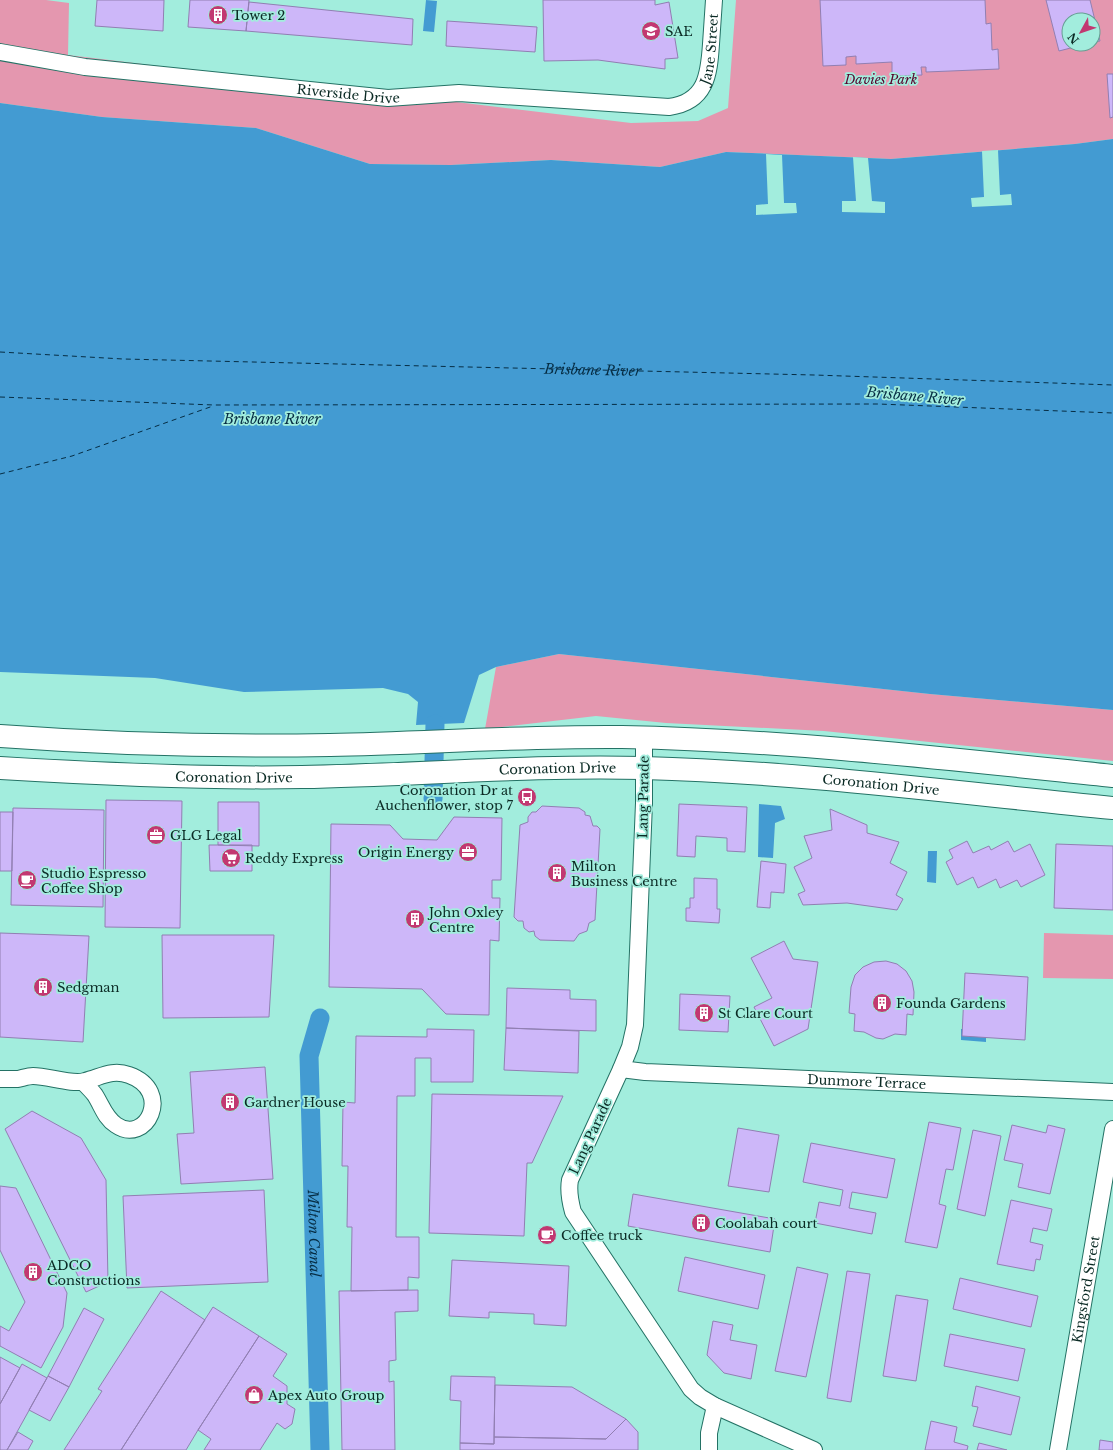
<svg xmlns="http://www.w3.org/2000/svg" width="1113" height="1450" viewBox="0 0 1113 1450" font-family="'Libre Baskerville',serif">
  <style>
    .green { fill: #e497af; fill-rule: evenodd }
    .water { fill: #439bd2 }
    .pier { fill: #a2eddd }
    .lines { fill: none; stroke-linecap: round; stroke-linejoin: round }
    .canal { stroke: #439bd2; stroke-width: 19 }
    .ferry { stroke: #062d44; stroke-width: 1; stroke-dasharray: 5 4; stroke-linecap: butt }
    .building { fill: #cdb7f9; stroke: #917fb2 }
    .street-casing { stroke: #247265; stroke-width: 18 }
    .highway-casing { stroke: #247265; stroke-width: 24 }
    .street { stroke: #fff; stroke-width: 16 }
    .highway { stroke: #fff; stroke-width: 22 }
    .labels { text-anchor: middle; stroke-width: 3.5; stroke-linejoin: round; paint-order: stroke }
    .poi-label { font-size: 13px; fill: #0b2b25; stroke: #a2eddd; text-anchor: start }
    .street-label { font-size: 13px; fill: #0b2b25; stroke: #a2eddd }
    .park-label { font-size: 13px; font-style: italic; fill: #57022b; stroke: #a2eddd }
    .water-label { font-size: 14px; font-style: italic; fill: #062d44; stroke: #a2eddd }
  </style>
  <rect width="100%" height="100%" fill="#a2eddd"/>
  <path class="green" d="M0,0H46L69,3L68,55L631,123L698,121L728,108L736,0H1113V139L1075,144L891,159L726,152L660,167L551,160L451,165L370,164L256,128L102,117L0,103ZM1069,20H1093V44H1069Z
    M559,654L930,694L1113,710V761L824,731L666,723L596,716L485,729L496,667Z
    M1044,933L1113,935V979L1043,978Z"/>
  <path class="water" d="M426,0L437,1L434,32L423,31Z
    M0,103L102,117L256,128L370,164L451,165L551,160L660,167L726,152L891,159L1075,144L1113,139V710L930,694L559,654L496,667L479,675L464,723L416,725L418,702L408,694L383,688L244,692L155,678L0,672Z
    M759,804L781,806L785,819L775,823L773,858L758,857Z
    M928,851H937L936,883L927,882Z
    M961,1029L986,1030V1042L961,1040Z"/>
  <path class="pier" d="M998,150L1000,195L1011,194L1012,205L972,207L971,198L984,197L982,151Z
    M766,154L782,155L784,203H796L797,213L756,215V205L768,204Z
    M853,157L868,158L872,201L885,202V213L842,212V201H856Z"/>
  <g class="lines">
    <g class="canal">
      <path d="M433,799L435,724"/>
      <path id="s1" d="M320,1018L309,1056L320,1450"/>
    </g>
    <g class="ferry">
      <path id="s2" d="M0,352L123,359L814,375L1113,385"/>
      <path d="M0,397L214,405L878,404L1113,413"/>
      <path d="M0,474L72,456L213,406"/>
    </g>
  </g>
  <path class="building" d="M97,0H164L163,31L95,26Z
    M190,0H249L246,31L188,27Z
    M543,0H655V5L669,2L678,58L665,59V69L598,60L544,61Z
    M820,0H985L986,24L991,23L992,50L998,49L999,69L926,72V67H921L922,75L892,76V62L856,64V56L846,57V65L823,66Z
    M1046,0H1090L1100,41L1093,42V20H1069V44H1086L1059,51Z
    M249,2L413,19L412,45L246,31Z
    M447,21L537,27L535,52L446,46Z
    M1107,74H1113V117L1110,118Z
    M106,800L182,801L180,928L105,927Z
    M218,802H259V846L218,845Z
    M679,804L747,807L745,852L727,851V838L696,836L695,857L677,856Z
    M542,806L579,808L585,812V815L590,816L593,826H597L600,829L595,920L589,923L587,931L579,934L574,941L540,940L535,936L534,931L529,932L524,928L523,921H518L514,917L520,825L528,822V817L532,812H536Z
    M13,808L104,810L103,907L11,905Z
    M830,809L867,825V833L899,842L890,863L907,872L896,895L903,899L897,910L847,903L803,905L798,894L805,891L794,867L812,858L804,836L832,830Z
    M0,812H13L12,871H0Z
    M454,817L502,818L501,880H492V898H500L499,941L490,940L489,1015L446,1014L422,989L329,987L331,824L390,825L403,839L437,840Z
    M967,841L973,853L989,846L991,850L1008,841L1014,852L1030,844L1045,875L1021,887L1017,880L1000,888L996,879L978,888L973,877L957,885L946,862L953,858L949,850Z
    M1056,844L1113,846V910L1054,908Z
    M209,845H252V871H210Z
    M761,861L786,864L784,893L771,892L770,908L757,907Z
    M694,878L717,879V909H720L719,923L686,921V908H690V898H694Z
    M0,933L89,936L83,1042L0,1037Z
    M162,935H274L269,1017L163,1018Z
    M784,941L793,959L818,962L808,1029L774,1046L754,1007L772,998L751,958Z
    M886,961L897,964L906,971L912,981L914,992L913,1015L907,1014L906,1035L895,1034L883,1039L876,1038L864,1032L854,1031L855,1014L849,1013L851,987L855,975L863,967L874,962Z
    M965,973L1028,977L1025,1040L962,1036Z
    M507,988L570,990V999L596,1000V1031L506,1028Z
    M680,994L730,996L728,1032L679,1030Z
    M506,1028L579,1031L578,1073L504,1070Z
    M427,1029L474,1030L473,1082H431V1058H415V1096H397L396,1237H419V1278L408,1277V1290L351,1291L352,1227H347L348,1166H342L343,1102L355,1103L356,1036L427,1037Z
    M265,1067L273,1179L181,1184L177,1134L194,1133L190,1072Z
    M432,1094L563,1096L532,1163H527L524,1236L429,1233Z
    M32,1111L81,1138L106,1180L108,1282L86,1292L5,1129Z
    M929,1122L961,1128L953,1170L946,1169L939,1204L946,1206L937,1248L905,1242Z
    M1012,1125L1046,1133L1048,1125L1065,1129L1050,1194L1018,1187L1023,1164L1004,1160Z
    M738,1128L779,1135L769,1192L728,1186Z
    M973,1130L1001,1136L985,1216L957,1209Z
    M811,1143L895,1159L887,1198L852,1192L849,1208L876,1213L872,1234L815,1223L819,1202L840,1206L843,1190L803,1182Z
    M0,1186L16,1188L67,1293L63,1327L41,1368L0,1346V1326L9,1331L25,1302L0,1250Z
    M264,1190L268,1282L127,1288L123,1196Z
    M633,1194L775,1219L770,1252L628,1226Z
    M1011,1200L1052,1209L1047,1231L1033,1228L1030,1242L1043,1245L1040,1260L1036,1259L1034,1271L997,1264Z
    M685,1257L765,1275L758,1309L678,1291Z
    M452,1260L569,1266L566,1326L534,1324V1314L489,1312V1318L449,1316Z
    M797,1267L828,1274L806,1377L775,1371Z
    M847,1271L870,1274L851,1402L827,1398Z
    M960,1278L1038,1296L1031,1327L953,1309Z
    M418,1290V1311L395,1312L396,1360L389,1361V1382L394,1381L395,1450H342L339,1291Z
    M161,1291L205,1320L121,1450H64L102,1391L98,1389Z
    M896,1295L928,1300L916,1381L883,1376Z
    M213,1307L259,1336L198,1430L186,1450H121Z
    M84,1308L104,1319L69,1387L48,1376Z
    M713,1321L733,1325L730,1340L757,1345L751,1379L724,1373L707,1355Z
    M950,1334L1025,1349L1018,1381L944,1366Z
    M259,1336L287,1354L273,1376L287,1386V1404L295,1409L292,1424L285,1429L277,1423L260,1450H204L211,1439L198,1430Z
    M0,1357L20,1368L0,1404Z
    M22,1364L47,1378L7,1450H0V1404Z
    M48,1376L69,1387L50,1421L29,1410Z
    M451,1376L495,1377L494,1444L460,1443L461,1401L450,1400Z
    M495,1385L572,1387L626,1419L606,1439L494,1437Z
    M976,1386L1020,1397L1011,1435L973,1426L978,1407L972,1406Z
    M626,1419L638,1432V1450H460V1443L494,1444V1437L606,1439Z
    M931,1421L957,1427L954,1442L968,1446L967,1450H925Z
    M18,1432L33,1441L28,1450H7Z
    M1100,1440L1113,1442V1450H1099Z
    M979,1443L1007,1450H977Z"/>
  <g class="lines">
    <defs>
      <g id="street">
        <path id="s3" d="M0,52L85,67L388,98L459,93L669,107C706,102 709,75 711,44C712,29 713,15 714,0"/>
        <path d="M644,738V803L635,1025L630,1047L621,1069L570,1180C568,1191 570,1201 573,1212L691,1389L700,1397L715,1406L814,1450"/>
        <path id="s4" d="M621,1069L645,1072L1113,1092"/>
        <path d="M0,1079C6,1079 12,1079 18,1079C23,1078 28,1076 33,1076C48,1076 72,1085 85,1081C101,1077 112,1069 129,1075C174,1091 146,1146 116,1125C105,1118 102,1106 95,1095C92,1091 87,1086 83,1082"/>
        <path d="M709,1450V1433L715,1406"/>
        <path id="s5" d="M1058,1450L1113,1129"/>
      </g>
      <g id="highway">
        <path d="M0,736C110,744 221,747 330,745C428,743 524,736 622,737C786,740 950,759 1113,776"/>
        <path id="s6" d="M0,768C100,774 202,779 302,777C416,775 530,765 644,768C801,772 957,793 1113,808"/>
      </g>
    </defs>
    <use href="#street" class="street-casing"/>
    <use href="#highway" class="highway-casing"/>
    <use href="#street" class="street"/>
    <use href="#highway" class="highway"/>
  </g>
  <defs>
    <symbol id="building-disc" viewBox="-11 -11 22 22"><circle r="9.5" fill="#c23871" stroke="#a2eddd"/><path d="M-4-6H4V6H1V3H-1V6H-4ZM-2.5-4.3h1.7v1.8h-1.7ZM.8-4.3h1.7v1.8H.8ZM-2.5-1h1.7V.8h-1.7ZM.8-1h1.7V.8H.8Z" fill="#fff"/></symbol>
    <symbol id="university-disc" viewBox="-11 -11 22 22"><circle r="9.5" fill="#c23871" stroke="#a2eddd"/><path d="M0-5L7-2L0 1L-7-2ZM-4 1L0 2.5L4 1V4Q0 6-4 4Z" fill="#fff"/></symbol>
    <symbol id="bus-disc" viewBox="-11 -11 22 22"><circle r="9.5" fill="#c23871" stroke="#a2eddd"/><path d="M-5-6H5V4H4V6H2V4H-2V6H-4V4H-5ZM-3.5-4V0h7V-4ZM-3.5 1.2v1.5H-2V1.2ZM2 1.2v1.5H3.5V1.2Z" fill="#fff"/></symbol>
    <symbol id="office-disc" viewBox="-11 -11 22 22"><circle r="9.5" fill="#c23871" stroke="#a2eddd"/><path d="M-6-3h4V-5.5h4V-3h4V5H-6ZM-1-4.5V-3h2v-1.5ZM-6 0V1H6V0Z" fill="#fff"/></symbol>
    <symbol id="supermarket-disc" viewBox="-11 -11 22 22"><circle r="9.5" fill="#c23871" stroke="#a2eddd"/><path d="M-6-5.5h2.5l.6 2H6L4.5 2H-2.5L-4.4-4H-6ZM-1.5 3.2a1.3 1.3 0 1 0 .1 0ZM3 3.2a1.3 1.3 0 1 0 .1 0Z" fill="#fff"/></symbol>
    <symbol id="cafe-disc" viewBox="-11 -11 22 22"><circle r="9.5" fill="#c23871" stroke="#a2eddd"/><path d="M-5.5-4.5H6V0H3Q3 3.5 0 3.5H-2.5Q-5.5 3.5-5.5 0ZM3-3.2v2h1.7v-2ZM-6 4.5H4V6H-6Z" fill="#fff"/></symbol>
    <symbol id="shop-disc" viewBox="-11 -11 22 22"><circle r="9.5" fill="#c23871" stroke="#a2eddd"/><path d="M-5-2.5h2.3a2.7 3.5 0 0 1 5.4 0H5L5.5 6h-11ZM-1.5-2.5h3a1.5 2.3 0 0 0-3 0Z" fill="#fff"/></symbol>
  </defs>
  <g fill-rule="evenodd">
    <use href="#building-disc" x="207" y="4" width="22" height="22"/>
    <use href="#university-disc" x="640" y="20" width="22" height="22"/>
    <use href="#bus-disc" x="516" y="786" width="22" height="22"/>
    <use href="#office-disc" x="145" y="824" width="22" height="22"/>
    <use href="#office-disc" x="457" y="841" width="22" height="22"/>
    <use href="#supermarket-disc" x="220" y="847" width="22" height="22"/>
    <use href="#building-disc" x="546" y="862" width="22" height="22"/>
    <use href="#cafe-disc" x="16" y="869" width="22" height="22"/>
    <use href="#building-disc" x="404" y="908" width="22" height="22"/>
    <use href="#building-disc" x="32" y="976" width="22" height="22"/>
    <use href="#building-disc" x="871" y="992" width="22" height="22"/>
    <use href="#building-disc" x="693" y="1002" width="22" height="22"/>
    <use href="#building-disc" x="219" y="1091" width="22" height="22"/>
    <use href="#building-disc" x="690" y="1212" width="22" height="22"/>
    <use href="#cafe-disc" x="536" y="1224" width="22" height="22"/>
    <use href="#building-disc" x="22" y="1261" width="22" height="22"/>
    <use href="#shop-disc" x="243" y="1384" width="22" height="22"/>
  </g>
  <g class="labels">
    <g class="poi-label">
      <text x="232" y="20">Tower 2</text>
      <text x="665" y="36">SAE</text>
      <text x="513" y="795" text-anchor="end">Coronation Dr at<tspan x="513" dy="15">Auchenflower, stop 7</tspan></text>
      <text x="170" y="840">GLG Legal</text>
      <text x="454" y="857" text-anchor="end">Origin Energy</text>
      <text x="245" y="863">Reddy Express</text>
      <text x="571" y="871">Milton<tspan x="571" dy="15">Business Centre</tspan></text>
      <text x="41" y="878">Studio Espresso<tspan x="41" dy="15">Coffee Shop</tspan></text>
      <text x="429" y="917">John Oxley<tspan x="429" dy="15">Centre</tspan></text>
      <text x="57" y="992">Sedgman</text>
      <text x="896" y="1008">Founda Gardens</text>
      <text x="718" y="1018">St Clare Court</text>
      <text x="244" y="1107">Gardner House</text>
      <text x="715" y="1228">Coolabah court</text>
      <text x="561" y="1240">Coffee truck</text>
      <text x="47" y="1270">ADCO<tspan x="47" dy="15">Constructions</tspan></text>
      <text x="268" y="1400">Apex Auto Group</text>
    </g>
    <g class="street-label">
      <text dy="5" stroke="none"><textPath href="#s3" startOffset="752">Jane Street</textPath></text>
      <text dy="5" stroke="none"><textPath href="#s3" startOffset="351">Riverside Drive</textPath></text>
      <text dy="5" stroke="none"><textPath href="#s6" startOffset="558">Coronation Drive</textPath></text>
      <text dy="5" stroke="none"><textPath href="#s6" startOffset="234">Coronation Drive</textPath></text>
      <text dy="5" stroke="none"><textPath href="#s6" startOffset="882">Coronation Drive</textPath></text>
      <text transform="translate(643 797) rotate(-89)" y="5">Lang Parade</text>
      <text dy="5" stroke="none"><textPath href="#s4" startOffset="246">Dunmore Terrace</textPath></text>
      <text transform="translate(590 1136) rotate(-65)" y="5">Lang Parade</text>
      <text dy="5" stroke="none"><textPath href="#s5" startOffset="163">Kingsford Street</textPath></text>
    </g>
    <g class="park-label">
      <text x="881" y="84">Davies Park</text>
    </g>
    <g class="water-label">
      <text dy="5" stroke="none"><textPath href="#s2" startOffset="593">Brisbane River</textPath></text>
      <text transform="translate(915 396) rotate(5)" y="5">Brisbane River</text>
      <text x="272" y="424">Brisbane River</text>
      <text dy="5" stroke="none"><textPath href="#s1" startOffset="217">Milton Canal</textPath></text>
    </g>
  </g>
  <g transform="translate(1081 32) rotate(230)"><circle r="19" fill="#a2eddd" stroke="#669f93"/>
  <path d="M0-3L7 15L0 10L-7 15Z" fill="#c23871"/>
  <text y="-6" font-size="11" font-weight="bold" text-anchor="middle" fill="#0b2b25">N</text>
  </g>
</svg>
